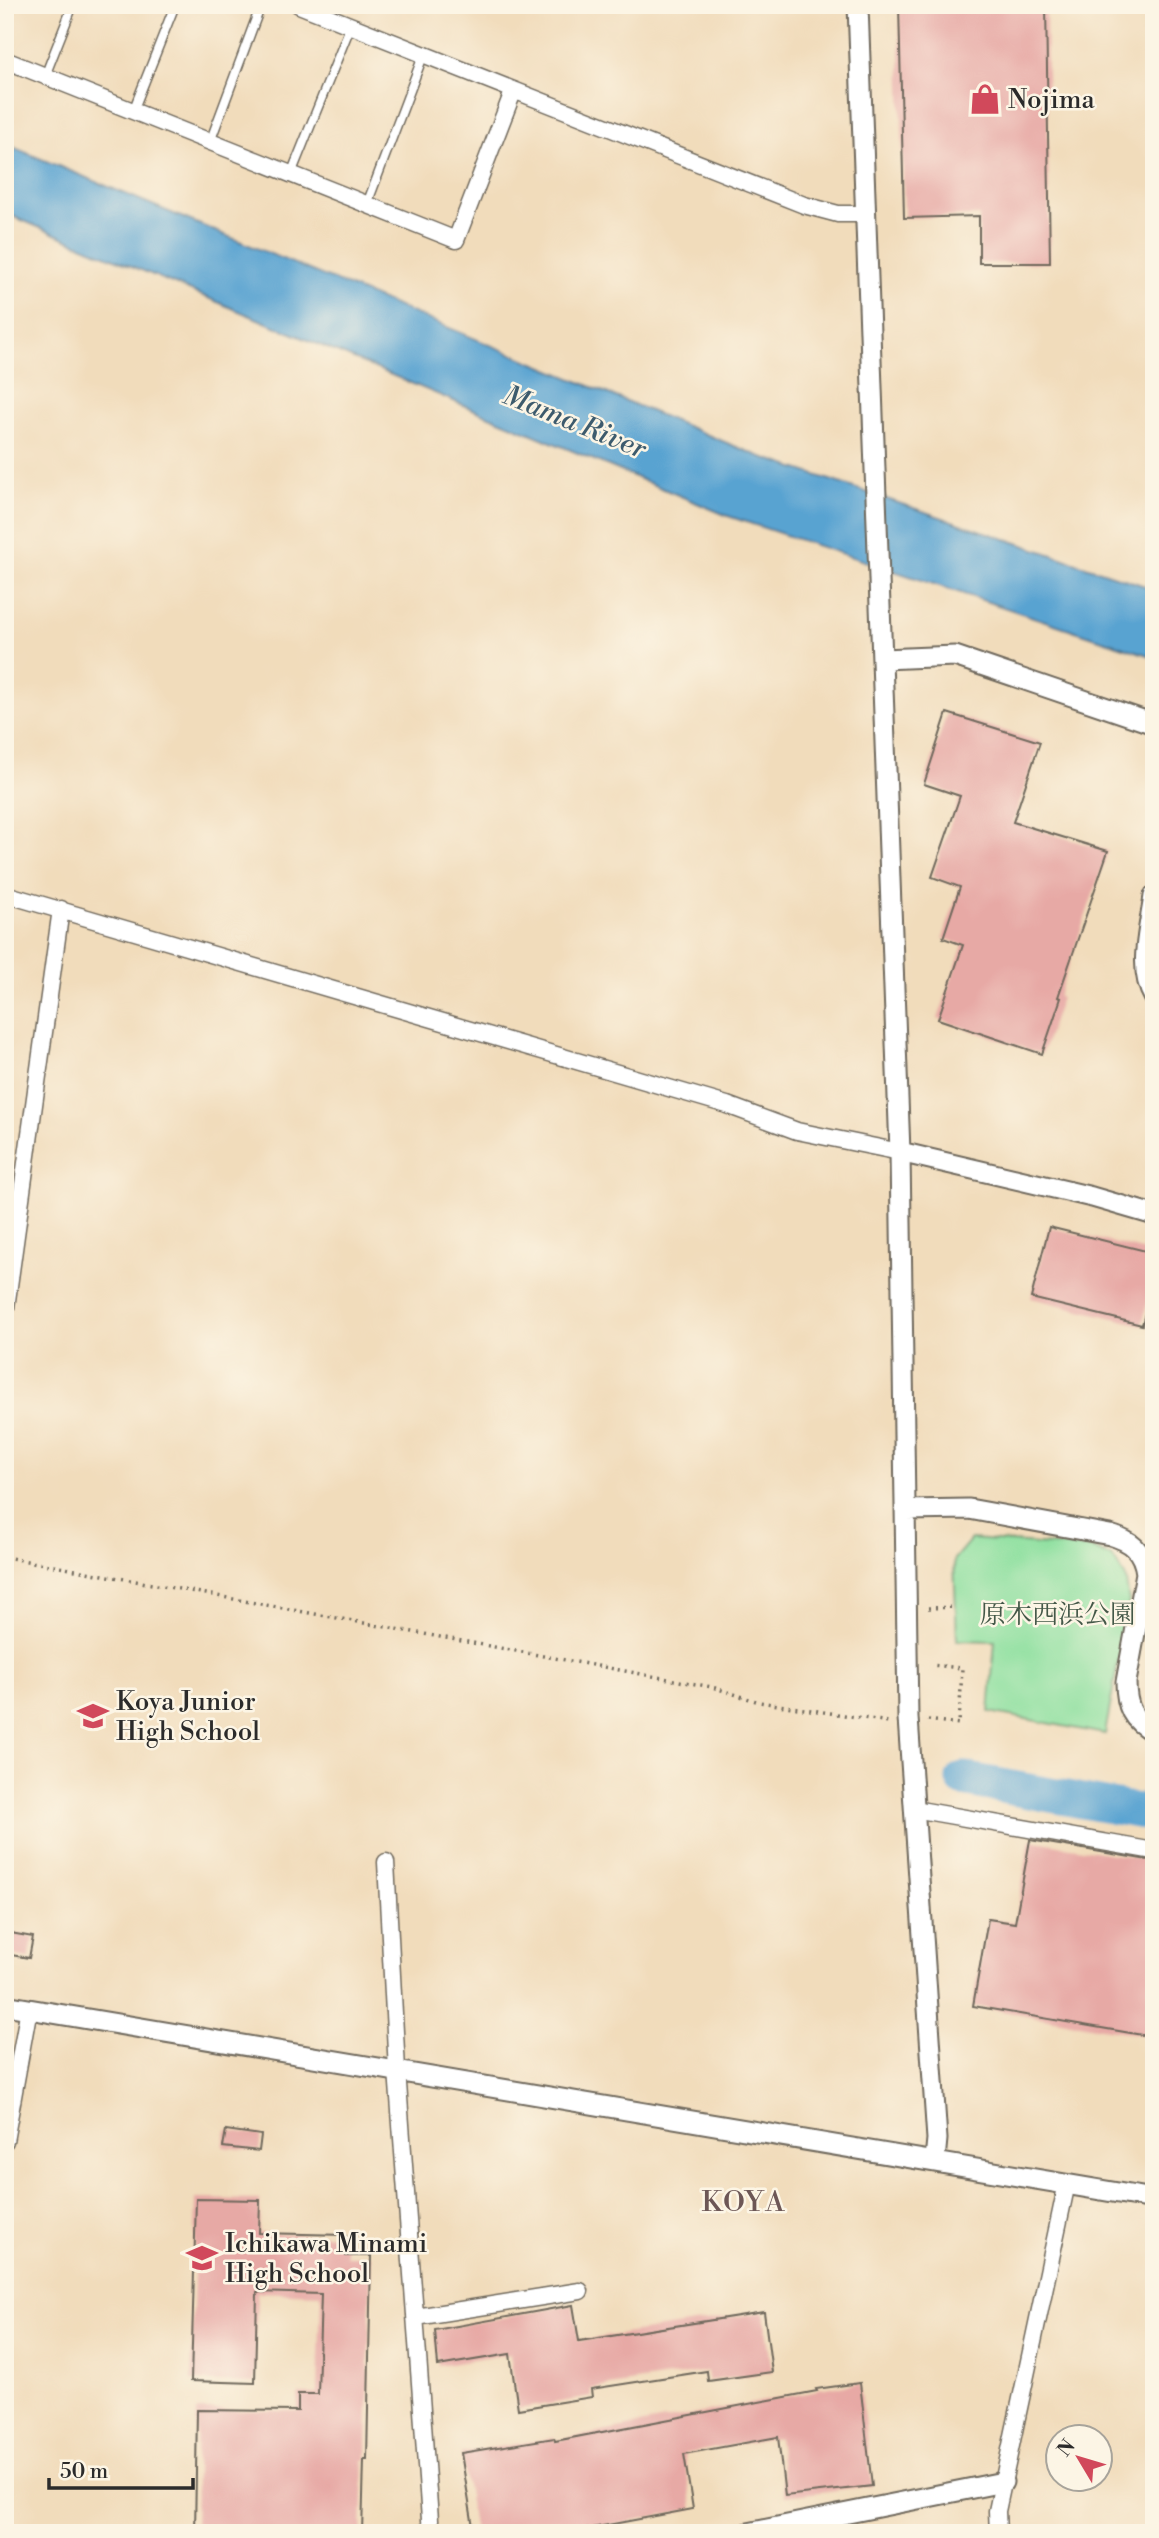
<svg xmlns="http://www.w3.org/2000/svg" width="1159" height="2538" viewBox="0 0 1159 2538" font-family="'Libre Bodoni','Noto Serif JP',serif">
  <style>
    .green { fill: #8fe0a0; stroke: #5d8666; stroke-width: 2 }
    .water { fill: #59a3d1; stroke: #42677e; stroke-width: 2 }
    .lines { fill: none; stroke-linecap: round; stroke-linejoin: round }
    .river { stroke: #59a3d1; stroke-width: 35 }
    .building { fill: #e7a9a5 }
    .service-casing { stroke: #70695d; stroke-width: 11 }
    .minor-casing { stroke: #70695d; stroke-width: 19 }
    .tertiary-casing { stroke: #70695d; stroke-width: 23 }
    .path { stroke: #70695d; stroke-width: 3.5; stroke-dasharray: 2 5; stroke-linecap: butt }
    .service { stroke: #fff; stroke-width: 8 }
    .minor { stroke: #fff; stroke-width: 16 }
    .tertiary { stroke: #fff; stroke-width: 19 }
    .labels { text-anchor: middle; stroke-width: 5; stroke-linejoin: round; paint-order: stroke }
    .poi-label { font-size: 26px; fill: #2b2b2b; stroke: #fcf5e5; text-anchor: start }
    .park-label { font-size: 26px; fill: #445848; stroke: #fcf5e5 }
    .water-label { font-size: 28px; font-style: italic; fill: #3d5b6d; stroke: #fcf5e5 }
    .neighbourhood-label { font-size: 28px; letter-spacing: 2px; fill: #6d5756; stroke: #fcf5e5 }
  </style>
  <rect width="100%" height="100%" fill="#fcf5e5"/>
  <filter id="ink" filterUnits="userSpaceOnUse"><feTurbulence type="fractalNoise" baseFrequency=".0143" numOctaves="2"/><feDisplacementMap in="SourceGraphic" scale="14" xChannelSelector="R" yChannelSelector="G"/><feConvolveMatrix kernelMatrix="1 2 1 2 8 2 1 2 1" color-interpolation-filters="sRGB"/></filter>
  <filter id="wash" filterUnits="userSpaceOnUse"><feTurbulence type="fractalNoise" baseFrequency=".00686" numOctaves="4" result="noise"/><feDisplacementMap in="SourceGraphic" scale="28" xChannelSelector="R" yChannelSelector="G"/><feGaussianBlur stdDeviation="1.57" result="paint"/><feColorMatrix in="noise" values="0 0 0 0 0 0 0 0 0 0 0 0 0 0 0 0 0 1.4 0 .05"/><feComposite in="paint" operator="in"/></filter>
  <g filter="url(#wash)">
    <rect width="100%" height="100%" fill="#f1dcbb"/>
    <path class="green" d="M971,1539L1091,1548L1112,1557L1125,1576L1129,1601L1105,1734L989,1712L995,1641L957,1640L954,1559Z"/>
    <path class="water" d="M5,144L756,455L1154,589V657L728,516L5,213Z"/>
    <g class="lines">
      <path class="river" d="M963,1779L1154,1814"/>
    </g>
    <g id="blocks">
      <path class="building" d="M899,5H1046L1050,263H979V216L904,218Z
        M947,713L1040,742L1013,822L1108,851L1058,997L1061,998L1042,1054L938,1019L963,945L943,938L960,887L932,877L960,796L924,784Z
        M1049,1227L1154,1253V1277L1142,1325L1031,1298Z
        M1030,1840L1154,1861V2037L973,2006L988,1919L1015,1923Z
        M5,1932L33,1937L29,1958L5,1954Z
        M226,2130L261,2135L259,2151L223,2147Z
        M196,2199L260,2200L259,2233L346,2235V2256H371L367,2460H364L362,2533H195L197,2410L298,2411V2394H318L321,2294L257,2292L255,2383L191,2381Z
        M573,2305L579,2341L764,2312L772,2372L708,2381L707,2371L591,2389L592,2397L518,2409L510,2354L438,2366L435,2330Z
        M860,2383L872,2486L785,2496L778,2437L684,2454L693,2509L576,2531L474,2533L461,2453L554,2438L555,2441L817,2391L816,2389Z"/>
    </g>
  </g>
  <g filter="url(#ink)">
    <use href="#blocks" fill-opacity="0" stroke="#70695d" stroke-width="2"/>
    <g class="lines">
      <defs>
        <path id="service" d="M45,76L73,5
          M133,111L175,5
          M210,142L261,5
          M291,174L351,25
          M367,204L423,56"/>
        <path id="minor" d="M299,5L804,205L838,214H865
          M5,60L456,240L513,92
          M5,894L727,1105L797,1131L900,1152
          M5,1315L61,909
          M914,1809L1154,1851
          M386,1862L397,2070L431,2533
          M5,2141L29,2008
          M416,2317L580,2291
          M998,2533L997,2511L1067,2183"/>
        <path id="tertiary" d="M858,5L900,1152L908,1718L937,2139L935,2160
          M883,659L955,656L1154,724
          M1154,896C1150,927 1137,969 1154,997
          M900,1152L1092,1197L1154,1215
          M906,1510L969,1509L1110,1535C1131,1541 1143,1550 1146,1573L1126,1682C1126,1706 1132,1721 1154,1732
          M5,2005L1154,2199
          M748,2533L1003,2482"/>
      </defs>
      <use href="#service" class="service-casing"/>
      <use href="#minor" class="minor-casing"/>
      <use href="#tertiary" class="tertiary-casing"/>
      <path class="path" d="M5,1557L712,1687L759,1702L889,1722
        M928,1608L956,1607
        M928,1720L959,1724L962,1668L931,1665"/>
      <use href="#service" class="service"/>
      <use href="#minor" class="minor"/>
      <use href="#tertiary" class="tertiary"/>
    </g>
  </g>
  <defs>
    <symbol id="shop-bare" viewBox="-9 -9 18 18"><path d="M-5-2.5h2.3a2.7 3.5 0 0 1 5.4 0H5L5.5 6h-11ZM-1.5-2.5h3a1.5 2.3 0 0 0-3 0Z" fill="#d1495b" stroke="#fcf5e5" stroke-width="2.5" paint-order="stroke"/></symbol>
    <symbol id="school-bare" viewBox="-9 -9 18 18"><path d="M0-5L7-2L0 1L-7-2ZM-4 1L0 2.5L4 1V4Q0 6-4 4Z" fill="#d1495b" stroke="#fcf5e5" stroke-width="2.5" paint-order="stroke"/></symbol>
  </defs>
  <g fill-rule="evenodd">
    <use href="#shop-bare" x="963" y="77" width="44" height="44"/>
    <use href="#school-bare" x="71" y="1694" width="44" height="44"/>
    <use href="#school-bare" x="180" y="2236" width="44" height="44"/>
  </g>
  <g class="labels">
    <g class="poi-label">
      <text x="1008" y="108">Nojima</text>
      <text x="116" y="1710">Koya Junior<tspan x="116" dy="30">High School</tspan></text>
      <text x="225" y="2252">Ichikawa Minami<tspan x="225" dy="30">High School</tspan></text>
    </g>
    <g class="park-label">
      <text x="1058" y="1623">原木西浜公園</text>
    </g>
    <g class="water-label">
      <text transform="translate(575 421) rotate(22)" y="10">Mama River</text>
    </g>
    <g class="neighbourhood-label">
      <text x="744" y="2211">KOYA</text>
    </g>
  </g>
  <rect width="1159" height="2538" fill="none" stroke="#fcf5e5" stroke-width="28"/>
  <g transform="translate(1079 2458) rotate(308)"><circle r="33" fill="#fcf5e5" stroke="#a8a49b" stroke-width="2"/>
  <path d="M0-5L12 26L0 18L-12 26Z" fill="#d1495b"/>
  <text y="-10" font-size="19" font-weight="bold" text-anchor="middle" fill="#2b2b2b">N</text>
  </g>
  <path d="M49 2478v10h144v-10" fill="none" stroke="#2b2b2b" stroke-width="3.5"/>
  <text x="60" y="2478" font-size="21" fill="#2b2b2b" stroke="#fcf5e5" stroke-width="5" paint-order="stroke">50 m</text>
</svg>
